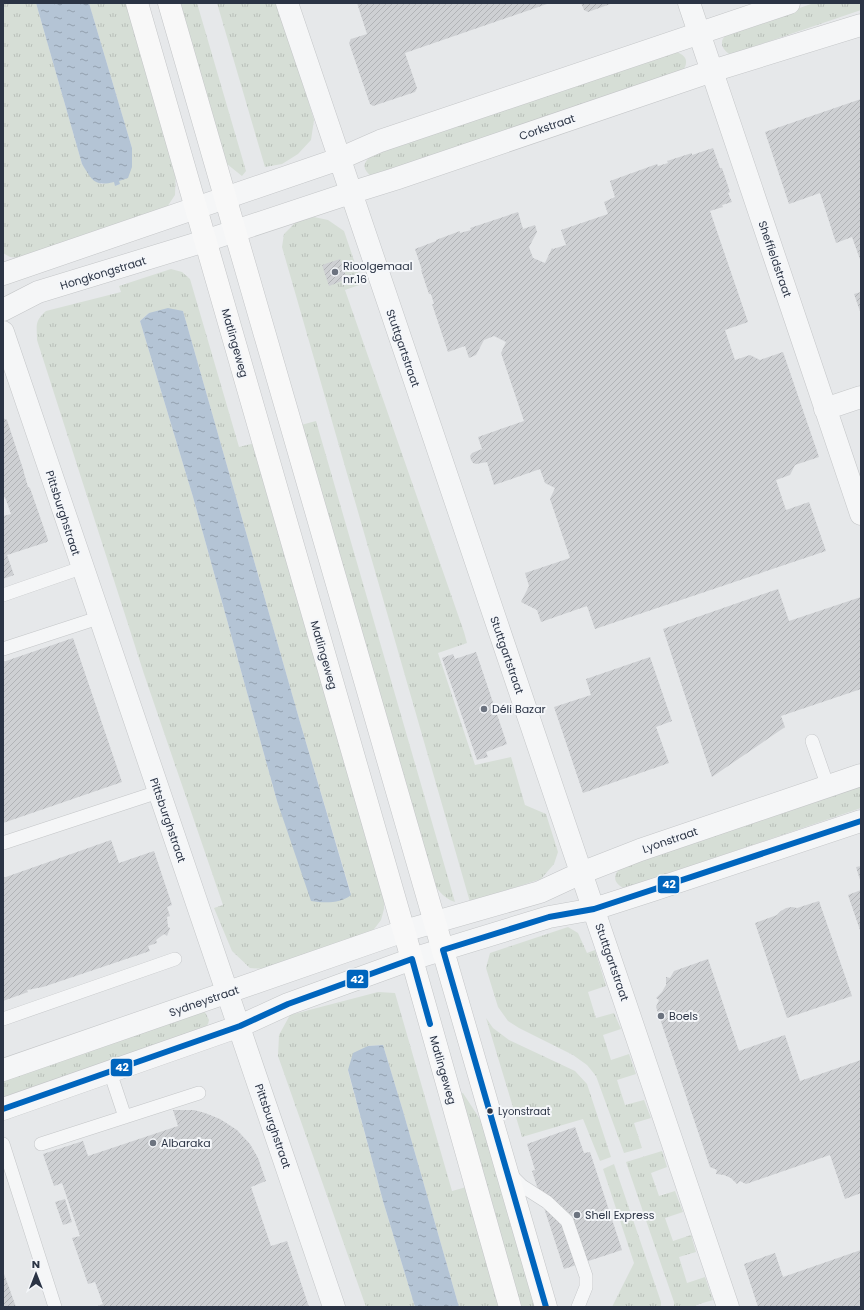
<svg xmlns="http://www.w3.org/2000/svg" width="864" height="1310" viewBox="0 0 864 1310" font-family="Poppins,sans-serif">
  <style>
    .grass { fill: url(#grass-tufts); fill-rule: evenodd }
    .water { fill: url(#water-ripples) }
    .building { fill: url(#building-hatch) }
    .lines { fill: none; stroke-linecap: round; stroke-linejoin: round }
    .service-casing { stroke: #c4c6c8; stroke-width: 14 }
    .minor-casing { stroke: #c4c6c8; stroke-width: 23 }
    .secondary-casing { stroke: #c4c6c8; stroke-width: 23 }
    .service { stroke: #f5f6f7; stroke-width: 13 }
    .minor { stroke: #f5f6f7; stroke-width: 22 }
    .secondary { stroke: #f8f8f8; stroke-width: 22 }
    .bus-1-casing { stroke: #f4f6f9; stroke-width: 9 }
    .bus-1 { stroke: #0065bd; stroke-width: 6 }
    .poi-dot { fill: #6c737f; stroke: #f4f6f9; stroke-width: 1.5 }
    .bus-dot { fill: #2b3445; stroke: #f4f6f9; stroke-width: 1.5 }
    .labels { text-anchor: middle; stroke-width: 4; stroke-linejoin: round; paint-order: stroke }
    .bus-label { font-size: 10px; fill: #2b3445; stroke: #f4f6f9; text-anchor: start }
    .street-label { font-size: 11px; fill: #2b3445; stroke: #f4f6f9 }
    .poi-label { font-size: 11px; fill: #2b3445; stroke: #f4f6f9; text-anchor: start }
    .line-badge { stroke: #f4f6f9; stroke-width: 1.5 }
    .badge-label { font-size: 11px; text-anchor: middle; font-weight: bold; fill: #fff }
  </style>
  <defs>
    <pattern id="grass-tufts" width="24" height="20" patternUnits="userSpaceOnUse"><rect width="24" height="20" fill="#d6ded6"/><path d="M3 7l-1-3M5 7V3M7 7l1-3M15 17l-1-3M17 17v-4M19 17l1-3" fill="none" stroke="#b8bfb9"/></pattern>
    <pattern id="water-ripples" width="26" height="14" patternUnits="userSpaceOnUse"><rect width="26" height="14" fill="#b4c4d5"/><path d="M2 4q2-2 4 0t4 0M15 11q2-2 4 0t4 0" fill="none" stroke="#93a0af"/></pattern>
    <pattern id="building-hatch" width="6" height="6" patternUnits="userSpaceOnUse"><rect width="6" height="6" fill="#ced0d3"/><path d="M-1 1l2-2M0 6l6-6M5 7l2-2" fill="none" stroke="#b1b3b6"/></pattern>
  </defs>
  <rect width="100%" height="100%" fill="#e6e8ea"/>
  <path class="grass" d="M3,3H36L82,164L101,184L119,181L132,148L89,3H129L176,168L175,195L165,210L26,259L10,257L3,253Z
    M179,3H197L246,171L242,176L227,164L221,152Z
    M217,3H278L314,120L311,140L298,154L282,164L265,167Z
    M814,3H861V10L735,53L729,54C719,46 720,39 729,32Z
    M673,51C686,54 690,61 682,72L372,177C362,169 362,163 372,155Z
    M314,217L328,220L344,231L362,284L345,290L464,632L467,643L438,653L475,765L511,757L525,805L546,814L558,852L554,864L541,879L470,902L282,247L284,234L296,222Z
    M171,269L182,272L190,279L239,447L255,443L384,894V909L381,920L368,937L266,969L250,968L232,951L214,908L223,905L144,674L37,340C37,325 34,322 46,311L121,292L119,286ZM183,311L300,722L351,894L277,801L193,497L140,321L149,313Z
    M316,421L455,902C442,898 436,887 429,876L301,425Z
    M861,784V808L629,887L623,888C612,881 613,874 623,866Z
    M568,927L578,933L587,953L595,950L606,986L588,992L596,1018L614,1013L621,1029L603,1035L611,1060L629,1054L636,1074L617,1080L625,1105L644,1100L651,1118L634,1123L642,1148L624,1153L596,1076L587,1065L573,1055L519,1028L508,1021L498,1007L486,968L490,953Z
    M378,992L395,993L452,1191L470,1186L503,1307H459L403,1111L383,1045L368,1046L348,1071L383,1201L415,1307H366L278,1056L279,1035L290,1015Z
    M199,1011L205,1012L209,1020L208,1024L203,1029L3,1097V1078Z
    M486,1018L493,1028L509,1040L575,1071L587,1084L611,1157L600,1161L583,1119L522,1137Z
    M463,1093L483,1124L536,1307H519L457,1094Z
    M662,1151L667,1167L651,1173L659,1196L675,1191L683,1212L665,1218L673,1241L691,1235L696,1252L679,1257L687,1283L705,1277L713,1300L696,1305L697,1307H674V1302L626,1162Z
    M614,1164L661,1302V1307H612L634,1263L603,1169Z"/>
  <path class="water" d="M36,3H89L132,148V167L128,178L119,181L120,184L115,186L114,182C94,187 92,180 82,164Z
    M168,308L183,311L300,722L351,895C340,904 324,903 311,901L277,801L193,497L140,321L149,313Z
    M383,1045L403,1111L459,1307H415L383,1201L348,1070L353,1053L368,1046Z"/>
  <path class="building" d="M357,3H550L405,53L417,88L415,92L373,106L370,104L349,43L351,39L367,34Z
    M581,3H613L588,12L584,10Z
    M861,99V262L852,237L836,243L820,193L789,204L765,132Z
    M713,148L720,168H722L730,192L728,193L732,202L722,205L723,207L710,211L748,322L725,330L735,360L750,355L760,360L783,352L819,457L795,465L790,475L776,480L786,510L809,502L826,551L595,629L587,606L541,622L537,610L521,602L529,586L525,573L570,558L550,499L555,488L545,483L540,469L494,485L487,462L476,464L473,463L471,460L470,456L472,453L482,449L478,437L524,421L501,353L506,342L494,336L484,340L476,355L469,358L465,346L448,352L432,304H434L431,294H429L421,270H422L415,249L436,241V240L460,231V233L471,230L470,228L518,212L523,229L535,225L537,232L529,247L533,258L545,263L552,248L553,249L566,245L561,230L608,214L604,202L615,197L610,181L657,164L658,166L668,163L667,161L692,153V155Z
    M340,259L347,279L329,286L322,265Z
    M861,292V314L854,294Z
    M3,418L7,420L24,472V473L28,487L30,488L48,540L47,542L7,555L14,575L3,579V516L11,514L5,497L3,498Z
    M778,589L789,621L861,597V689L781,716L785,727L712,777L663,629Z
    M73,638L122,782L3,823V662Z
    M476,652L507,744L486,752L488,757L477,760L442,658L453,654L455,659Z
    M650,657L672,721L656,727L669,763L583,793L554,707L591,695L586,679Z
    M111,840L119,863L154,851L172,905L167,907L170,916L167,917L168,927L170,928L167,936L164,934L156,940L157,943L148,946L150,951L43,987L27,990L28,992L3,1001V878Z
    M861,866V883L856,867Z
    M861,890V933L848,895Z
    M819,901L852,996L787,1018L755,923L777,915L781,911L786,908L792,907L797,908Z
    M708,959L739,1051L785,1035L800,1081L861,1060V1193L845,1199L830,1155L746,1184L740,1181L737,1184L731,1178L724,1175L716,1174L717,1170L710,1167L656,1007L659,1000L656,998L662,992L666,985V977L670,978L674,971Z
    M173,1110H194L205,1113L220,1119L237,1130L250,1144L258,1158L266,1181L251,1187L271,1246L287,1241L309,1307H95L103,1304L95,1282L88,1284L72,1238L80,1236L62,1183L54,1186L43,1154L83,1141L88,1156L178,1126Z
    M575,1127L584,1153L590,1152L622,1250L564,1269L532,1171L535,1170L527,1144Z
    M65,1199L72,1222L63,1225L55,1202Z
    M861,1250V1307H758L744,1264L775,1253L783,1277Z
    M3,1271L16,1307H3Z"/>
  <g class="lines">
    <defs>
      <path id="service" d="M3,595L81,568
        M3,649L98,618
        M812,741L828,787
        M3,843L158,792
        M3,1019L175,959
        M110,1072L125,1117
        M3,1144L55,1307
        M41,1144L199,1093
        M510,1174L522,1186L547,1202L567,1221L586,1276V1287L578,1307"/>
      <path id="minor" d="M287,3C432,438 581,872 728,1307
        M689,3L861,514
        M3,274L339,159L380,141L789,3
        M3,310L38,292L205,241L350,193L395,179L712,71L861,25
        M3,332C111,658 225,982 334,1307
        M825,409L861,397
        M3,1070L404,931L540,892L581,873L640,850L861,775
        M3,1109L240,1026L288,1004L412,959L549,917L594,909L653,890L861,821"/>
      <path id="secondary" d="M137,3L404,931L510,1307
        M169,3C292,438 421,872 546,1307"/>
    </defs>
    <use href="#service" class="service-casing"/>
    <use href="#minor" class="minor-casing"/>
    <use href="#secondary" class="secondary-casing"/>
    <use href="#service" class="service"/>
    <use href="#minor" class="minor"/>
    <use href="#secondary" class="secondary"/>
    <defs>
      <path id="bus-1" d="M3,1109L240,1026L288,1004L412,959L430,1024
        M546,1307L443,950L549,917L594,909L861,821"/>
    </defs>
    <use href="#bus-1" class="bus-1-casing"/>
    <use href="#bus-1" class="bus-1"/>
  </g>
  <g class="poi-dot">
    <circle cx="335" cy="272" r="4"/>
    <circle cx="484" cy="709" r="4"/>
    <circle cx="661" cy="1016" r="4"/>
    <circle cx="153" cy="1143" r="4"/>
    <circle cx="577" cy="1215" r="4"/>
  </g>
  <circle class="bus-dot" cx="490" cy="1111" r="3.5"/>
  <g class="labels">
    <g class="bus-label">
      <text x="498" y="1115">Lyonstraat</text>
    </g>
    <g class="street-label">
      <text transform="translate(547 127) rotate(-19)" y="4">Corkstraat</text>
      <text transform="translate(775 259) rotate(71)" y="4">Sheffieldstraat</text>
      <text transform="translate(103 273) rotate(-17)" y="4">Hongkongstraat</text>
      <text transform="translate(235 343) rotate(74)" y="4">Matlingeweg</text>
      <text transform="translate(403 348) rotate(71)" y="4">Stuttgartstraat</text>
      <text transform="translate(63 513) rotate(72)" y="4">Pittsburghstraat</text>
      <text transform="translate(324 655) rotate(74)" y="4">Matlingeweg</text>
      <text transform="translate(507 655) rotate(71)" y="4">Stuttgartstraat</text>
      <text transform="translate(168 820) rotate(71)" y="4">Pittsburghstraat</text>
      <text transform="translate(670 840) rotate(-19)" y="4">Lyonstraat</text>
      <text transform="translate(612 962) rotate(71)" y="4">Stuttgartstraat</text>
      <text transform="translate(204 1001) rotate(-19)" y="4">Sydneystraat</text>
      <text transform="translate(443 1070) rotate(74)" y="4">Matlingeweg</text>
      <text transform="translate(273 1126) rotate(71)" y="4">Pittsburghstraat</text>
    </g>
    <g class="poi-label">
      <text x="343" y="270">Rioolgemaal<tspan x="343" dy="13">nr.16</tspan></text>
      <text x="492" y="713">Déli Bazar</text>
      <text x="669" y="1020">Boels</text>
      <text x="161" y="1147">Albaraka</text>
      <text x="585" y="1219">Shell Express</text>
    </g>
  </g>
  <g class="line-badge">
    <rect x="657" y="875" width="23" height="19" rx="4" fill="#0065bd"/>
    <rect x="346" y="969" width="23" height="20" rx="4" fill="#0065bd"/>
    <rect x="110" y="1058" width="23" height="19" rx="4" fill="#0065bd"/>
  </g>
  <g class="badge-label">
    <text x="669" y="888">42</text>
    <text x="357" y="983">42</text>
    <text x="122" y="1071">42</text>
  </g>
  <rect width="864" height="1310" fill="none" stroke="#2b3445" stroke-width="8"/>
  <g transform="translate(36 1274)" stroke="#f4f6f9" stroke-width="3" paint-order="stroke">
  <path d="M0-3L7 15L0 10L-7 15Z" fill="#2b3445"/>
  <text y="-6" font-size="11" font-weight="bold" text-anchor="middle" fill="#2b3445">N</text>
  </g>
</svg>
